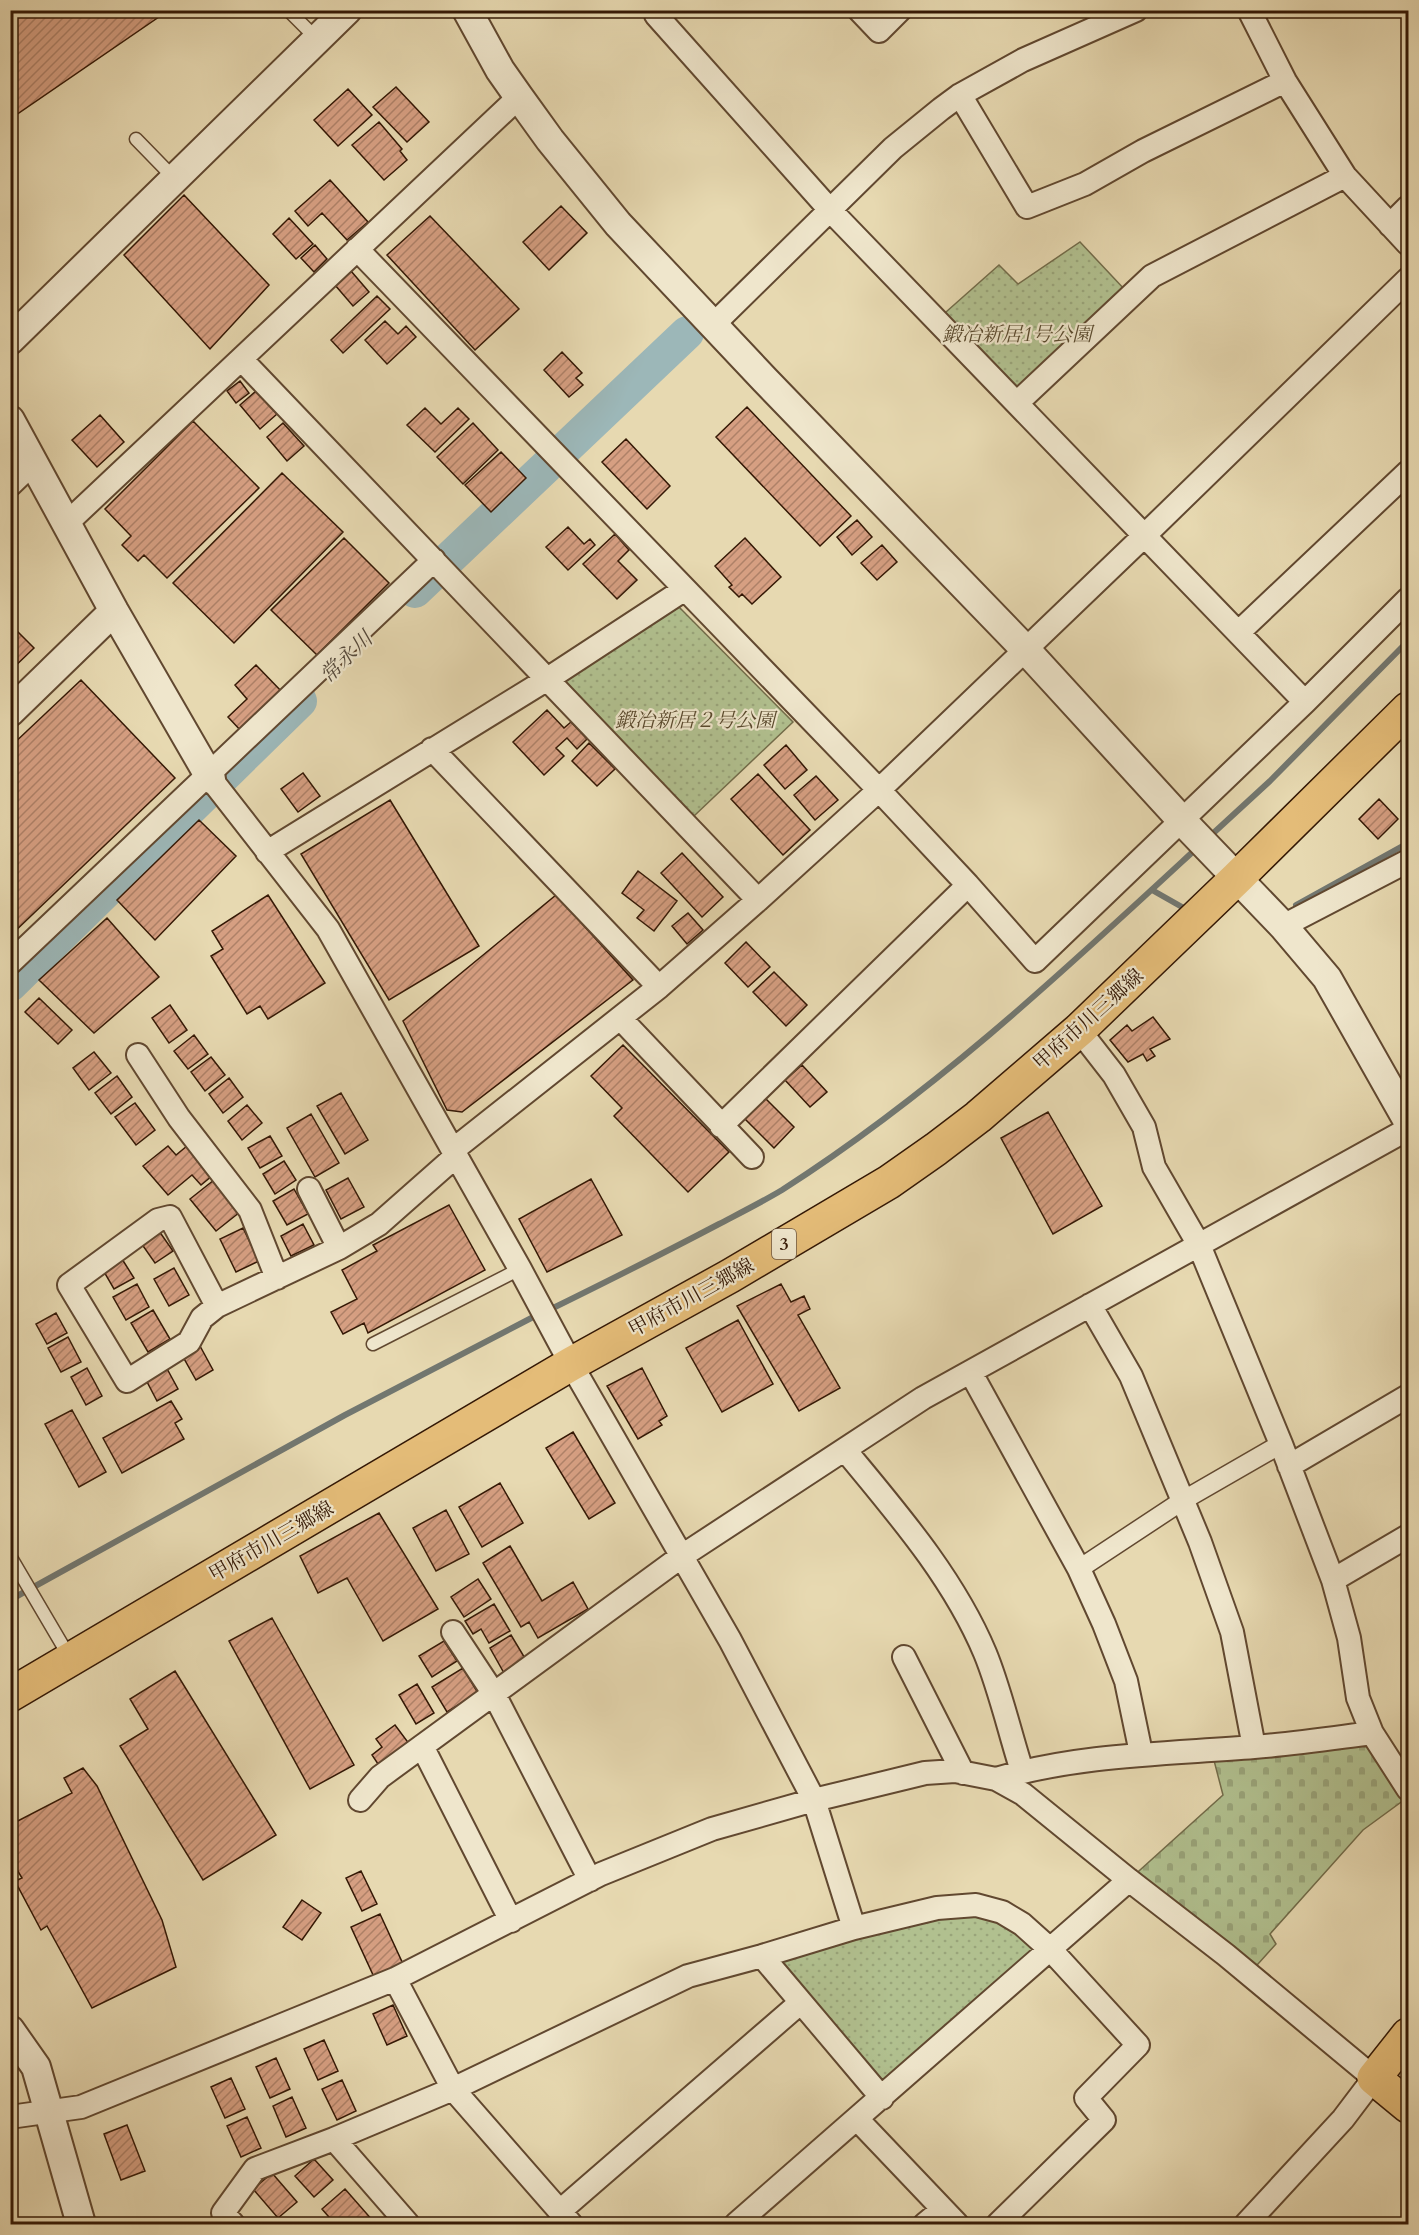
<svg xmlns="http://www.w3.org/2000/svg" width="1419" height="2235" viewBox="0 0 1419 2235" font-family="Cardo,'Noto Serif JP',serif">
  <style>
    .cemetery { fill: url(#cemetery-stones); stroke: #726c4a; stroke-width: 1.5 }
    .park { fill: url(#park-dots); stroke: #726c4a; stroke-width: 1.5 }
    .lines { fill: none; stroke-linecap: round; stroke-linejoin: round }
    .stream { stroke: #727770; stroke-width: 6 }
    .river { stroke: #9cb7b8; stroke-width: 34 }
    .building { fill: url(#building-hatch); stroke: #341805; stroke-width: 1.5 }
    .service-casing { stroke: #614830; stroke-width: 15 }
    .pedestrian-casing { stroke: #614830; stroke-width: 21 }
    .minor-casing { stroke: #614830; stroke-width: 26 }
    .tertiary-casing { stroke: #614830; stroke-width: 32 }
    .primary-casing { stroke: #341805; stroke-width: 36 }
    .service { stroke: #efe6cc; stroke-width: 12 }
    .pedestrian { stroke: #efe6cc; stroke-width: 18 }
    .minor { stroke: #efe6cc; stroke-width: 22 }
    .tertiary { stroke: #efe6cc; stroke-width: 28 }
    .primary { stroke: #e4bc78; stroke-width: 33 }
    .labels { text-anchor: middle; stroke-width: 4.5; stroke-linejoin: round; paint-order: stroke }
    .shield { fill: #efe6cc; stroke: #6c5641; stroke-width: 1.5 }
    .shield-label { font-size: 18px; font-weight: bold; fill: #341805 }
    .park-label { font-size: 20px; font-style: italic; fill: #5a4a2e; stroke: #efe6cc }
    .street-label { font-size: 20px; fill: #341805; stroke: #efe6cc }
    .water-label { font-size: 21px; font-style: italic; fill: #53483b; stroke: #efe6cc }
  </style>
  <defs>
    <pattern id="cemetery-stones" width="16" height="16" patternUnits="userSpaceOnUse" patternTransform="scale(1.5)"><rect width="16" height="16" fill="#b1c08f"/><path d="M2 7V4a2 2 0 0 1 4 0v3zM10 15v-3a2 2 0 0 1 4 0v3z" fill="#99a47a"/></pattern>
    <pattern id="park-dots" width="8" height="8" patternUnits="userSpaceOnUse" patternTransform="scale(1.5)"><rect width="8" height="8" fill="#b1c08f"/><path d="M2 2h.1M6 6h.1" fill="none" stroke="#99a47a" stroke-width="1.8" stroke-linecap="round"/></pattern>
    <pattern id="building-hatch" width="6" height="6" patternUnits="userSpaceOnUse" patternTransform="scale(1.5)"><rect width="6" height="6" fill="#d69f82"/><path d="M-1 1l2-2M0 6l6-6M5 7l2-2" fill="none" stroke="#ae8168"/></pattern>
  </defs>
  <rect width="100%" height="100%" fill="#e7d9b1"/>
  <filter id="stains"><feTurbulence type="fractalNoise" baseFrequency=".00333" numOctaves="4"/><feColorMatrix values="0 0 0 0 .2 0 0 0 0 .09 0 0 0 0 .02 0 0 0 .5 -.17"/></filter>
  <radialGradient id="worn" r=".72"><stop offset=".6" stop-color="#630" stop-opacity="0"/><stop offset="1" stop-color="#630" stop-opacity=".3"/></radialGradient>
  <path class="cemetery" d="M1372,1733L1408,1797L1363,1830L1270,1934L1276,1944L1249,1974L1129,1880L1223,1795L1211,1749Z"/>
  <path class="park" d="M1080,242L1126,291L1017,403L937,320L999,265L1018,284Z
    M679,607L793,722L694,816L562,679Z
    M976,1905L1051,1950L882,2098L762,1956Z"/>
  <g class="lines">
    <path class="stream" d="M1208,838L1270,781L1408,641
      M1152,890L1182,907
      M1296,905L1408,843
      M549,1310C606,1282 662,1254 719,1224C740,1213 762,1202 782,1190C935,1092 1066,969 1198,847
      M10,1600L345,1415L539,1314"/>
    <path class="river" d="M415,591L687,333
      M10,985L300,701"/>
  </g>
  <path class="building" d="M10,10H169L10,119Z
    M396,87L429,122L407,142L373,107Z
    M348,89L372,115L338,146L314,120Z
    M379,122L402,149L400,151L407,160L384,180L352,145Z
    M330,180L368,222L347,240L322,213L308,226L295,211Z
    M184,195L269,285L210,349L124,255Z
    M561,206L587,233L549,270L523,242Z
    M430,216L519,309L475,350L387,255Z
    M289,218L313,244L296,259L273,234Z
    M315,245L327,259L314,272L301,258Z
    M351,271L369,292L353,306L335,285Z
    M377,296L390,309L343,353L331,340Z
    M385,321L398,334L406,326L416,337L387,364L365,340Z
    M562,352L582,373L576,378L583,385L569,397L544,370Z
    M240,381L249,393L236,403L227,391Z
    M256,391L277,414L260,429L240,405Z
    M747,407L851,516L820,546L716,437Z
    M425,408L441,424L458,408L469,419L435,452L407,425Z
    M100,415L124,442L97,467L72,440Z
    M193,421L259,488L167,578L144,555L138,561L122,545L131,536L105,509Z
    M283,423L304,446L287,461L267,437Z
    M473,423L498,450L463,484L437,457Z
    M626,439L670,486L647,509L602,462Z
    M501,452L526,478L491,512L465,485Z
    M282,473L343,532L234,643L173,583Z
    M857,520L872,537L852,555L837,537Z
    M568,527L584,544L590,539L595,545L568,570L546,547Z
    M615,534L629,550L618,561L637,580L617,599L583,564Z
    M344,538L389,583L317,655L271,610Z
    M745,538L781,577L752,604L742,594L739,597L729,587L732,585L715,566Z
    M882,545L897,562L877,580L861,563Z
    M10,624L34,648L10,671Z
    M256,665L283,693L242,732L228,717L247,699L235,685Z
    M81,680L175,778L10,936V747Z
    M547,710L564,728L571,722L587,739L577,749L567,738L556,748L564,756L544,775L513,742Z
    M589,743L615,769L597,786L572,761Z
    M786,745L807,770L785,789L764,765Z
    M303,773L320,796L298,812L281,789Z
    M758,774L810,830L783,855L731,799Z
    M816,776L838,800L815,820L794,795Z
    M1379,799L1398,819L1378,839L1359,819Z
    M390,800L479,946L389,1000L301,854Z
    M199,820L236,856L155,940L117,900Z
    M682,853L723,897L702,917L661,873Z
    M638,871L677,901L654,931L637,918L644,910L622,893Z
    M268,895L325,983L268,1019L260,1006L247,1014L211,956L223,949L212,931Z
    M556,895L633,980L462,1112L447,1110L403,1021Z
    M688,913L703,930L687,944L672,926Z
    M107,918L159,977L94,1033L39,980Z
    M746,942L770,967L748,987L725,963Z
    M774,972L807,1005L786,1026L753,992Z
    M39,998L72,1030L58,1044L25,1012Z
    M170,1005L187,1030L169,1043L152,1018Z
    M1153,1017L1170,1039L1150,1049L1155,1056L1147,1061L1143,1054L1128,1062L1110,1040L1127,1025L1132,1031Z
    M194,1035L208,1054L188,1069L174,1051Z
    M623,1045L729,1152L688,1192L614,1116L622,1108L591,1076Z
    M94,1052L111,1073L89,1090L73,1068Z
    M211,1057L225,1075L205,1091L191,1072Z
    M802,1065L827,1092L810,1107L785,1080Z
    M117,1076L132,1097L111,1114L95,1093Z
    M229,1078L243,1097L223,1113L209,1094Z
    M341,1093L368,1140L345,1154L317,1106Z
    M765,1098L794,1127L774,1148L745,1119Z
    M135,1103L155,1130L136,1145L115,1117Z
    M247,1105L262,1123L242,1140L228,1121Z
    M1048,1112L1102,1206L1053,1234L1001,1138Z
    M311,1114L339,1163L315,1177L287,1128Z
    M270,1136L282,1156L260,1168L248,1148Z
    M168,1146L176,1155L187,1146L212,1176L201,1185L192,1175L168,1195L143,1166Z
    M284,1161L296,1180L275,1194L263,1174Z
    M348,1178L364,1207L341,1219L326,1190Z
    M591,1179L622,1235L547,1272L519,1219Z
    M214,1180L240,1212L216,1231L190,1199Z
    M294,1189L308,1214L287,1225L273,1201Z
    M449,1205L485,1270L368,1333L364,1323L343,1334L331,1312L357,1299L342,1270L377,1251L373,1245Z
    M303,1224L314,1245L291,1256L281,1236Z
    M243,1228L259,1261L236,1272L220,1239Z
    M159,1231L173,1251L155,1263L141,1243Z
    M122,1259L134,1278L114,1289L103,1270Z
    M174,1268L189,1295L169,1306L154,1279Z
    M137,1284L149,1307L126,1320L113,1297Z
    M781,1284L791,1302L804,1296L810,1309L798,1315L840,1388L799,1411L737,1306Z
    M153,1310L170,1339L148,1352L131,1323Z
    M56,1313L67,1333L47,1344L36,1324Z
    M738,1320L773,1384L722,1412L686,1348Z
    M68,1337L81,1362L61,1372L48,1348Z
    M200,1346L213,1370L196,1380L182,1355Z
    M165,1365L178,1389L157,1401L144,1376Z
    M87,1368L102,1396L86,1405L71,1377Z
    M642,1368L667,1416L659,1421L662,1425L638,1439L607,1386Z
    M171,1401L182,1419L175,1423L184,1439L122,1473L103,1438Z
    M72,1410L106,1472L79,1487L45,1424Z
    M573,1432L615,1503L589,1519L546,1448Z
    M500,1483L523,1523L482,1547L459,1507Z
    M446,1510L469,1554L436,1571L413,1528Z
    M379,1513L438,1609L383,1641L347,1578L318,1593L300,1556Z
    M510,1546L542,1601L573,1582L588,1609L538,1638L529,1622L521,1627L483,1563Z
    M478,1579L491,1599L464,1617L451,1597Z
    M494,1604L510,1631L489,1643L481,1629L473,1634L465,1621Z
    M272,1618L354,1765L310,1789L229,1641Z
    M511,1635L526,1660L504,1673L490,1648Z
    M444,1641L457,1661L432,1677L419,1656Z
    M463,1668L478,1693L447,1712L432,1687Z
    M175,1671L276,1835L203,1880L120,1746L148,1729L130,1699Z
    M417,1684L434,1713L416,1724L399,1695Z
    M395,1725L410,1745L380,1767L372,1755L382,1747L376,1739Z
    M83,1768L97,1786L162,1920L176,1967L92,2008L47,1926L41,1930L15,1881L22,1878L10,1858V1825L72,1793L64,1778Z
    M361,1871L377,1904L362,1911L346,1878Z
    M302,1900L321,1913L302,1940L283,1927Z
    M380,1914L403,1964L374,1977L351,1927Z
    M393,2005L407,2036L387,2045L373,2014Z
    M324,2040L338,2071L318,2080L304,2049Z
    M276,2058L290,2089L270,2098L256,2067Z
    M231,2078L245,2109L225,2118L211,2087Z
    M342,2080L356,2111L337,2120L322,2089Z
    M292,2097L306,2128L286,2137L273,2106Z
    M247,2117L261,2148L241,2157L227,2126Z
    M127,2125L145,2171L121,2180L104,2134Z
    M314,2159L333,2180L314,2197L295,2176Z
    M272,2173L297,2202L278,2218L253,2189Z
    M345,2189L374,2222L371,2224H335L322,2209Z
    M135,2218L137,2224H112Z"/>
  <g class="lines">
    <defs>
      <path id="service" d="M288,10L317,39
        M136,139L174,178
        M373,1344L520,1269
        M10,1556L70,1658"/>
      <path id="pedestrian" d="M1079,1569L1182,1501L1281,1444"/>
      <path id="minor" d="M660,10L656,15L830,210L1305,702
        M859,10L879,31L900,10
        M1249,10L1285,81L1345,176L1408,244
        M960,95L1027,207L1085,184L1143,151L1285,81
        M1390,225L1408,207
        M357,249L879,790L968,885L1035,961L1305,702L1408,599
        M713,325L893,148L941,109L960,95L1023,60L1136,10
        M241,359L758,900
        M1017,403L1152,276L1345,176
        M10,485L34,462
        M67,523L519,97
        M1239,632L1408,472
        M432,749L659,987
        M211,779L328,929L520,1269L571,1364L730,1640L814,1800L854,1928
        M267,852L546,680L685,589
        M1283,926L1408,861
        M10,963L434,560
        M620,1018L752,1157
        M1079,1030L1114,1075L1144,1127L1154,1167L1199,1245L1281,1444L1333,1580L1349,1638L1358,1698L1372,1733L1408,1789
        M138,1055L179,1118L250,1210L277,1278
        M721,1126L968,885
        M453,1150L659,987L758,900L879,790L1145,535L1408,279
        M309,1189L339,1248
        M1090,1305L1131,1376L1200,1542L1232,1632L1254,1747
        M217,1306L202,1318L189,1342L127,1381L69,1285L158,1220L170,1217L217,1306L339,1248L379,1224L456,1156
        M971,1373L1079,1569L1104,1624L1126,1681L1141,1753
        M845,1450C897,1513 953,1577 985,1653C1000,1689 1010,1734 1022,1771
        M1289,1466L1408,1396
        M1333,1580L1408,1536
        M453,1632L494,1694L590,1880
        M904,1657L963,1773
        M422,1746L511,1921
        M996,1779C1080,1754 1168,1754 1254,1747C1293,1744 1333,1738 1372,1733
        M360,1800L380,1777L682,1556L923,1398L1408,1129
        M762,1956L882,2098
        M395,1979L453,2089L571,2224
        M10,2117L81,2107L395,1979L601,1874L712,1829L814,1800L925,1773L955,1771L996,1779L1023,1794L1129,1880L1226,1955L1374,2078L1343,2119L1246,2224
        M858,2120L957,2224
        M334,2139L408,2224
        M560,2211L800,2003
        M233,2224L223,2213L255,2169L334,2139L453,2089L688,1976L762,1956L854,1928L937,1908L976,1905L1002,1912L1022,1924L1051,1950L1138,2045L1086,2098L1104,2120L998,2224
        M736,2224L1129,1880
        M925,2224L942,2210"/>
      <path id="tertiary" d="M467,10L500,70L519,97L550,140L618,224L765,380L1025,649L1187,826L1283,926L1327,978L1408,1121
        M10,340L347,10
        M10,420L114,611L211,779
        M10,712L114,611
        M10,2030L36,2067L81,2224"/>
      <path id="primary" d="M10,1695L571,1364L730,1276L889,1182L936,1149L978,1117L1079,1030L1237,878L1408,709
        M1408,2035L1374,2078L1408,2106"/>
    </defs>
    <use href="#service" class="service-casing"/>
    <use href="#pedestrian" class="pedestrian-casing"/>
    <use href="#minor" class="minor-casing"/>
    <use href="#tertiary" class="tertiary-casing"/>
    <use href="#primary" class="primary-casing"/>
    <use href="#service" class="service"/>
    <use href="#pedestrian" class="pedestrian"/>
    <use href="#minor" class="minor"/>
    <use href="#tertiary" class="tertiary"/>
    <use href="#primary" class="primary"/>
  </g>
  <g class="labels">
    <rect class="shield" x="772" y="1229" width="24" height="30" rx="4.5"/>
    <g class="shield-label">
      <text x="784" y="1250">3</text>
    </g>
    <g class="park-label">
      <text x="1017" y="341">鍛冶新居1号公園</text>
      <text x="695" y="727">鍛冶新居２号公園</text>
    </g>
    <g class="street-label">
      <text transform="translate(1088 1019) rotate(-42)" y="7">甲府市川三郷線</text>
      <text transform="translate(691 1297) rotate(-29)" y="7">甲府市川三郷線</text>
      <text transform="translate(271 1541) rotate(-30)" y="7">甲府市川三郷線</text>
    </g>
    <g class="water-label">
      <text transform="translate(346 657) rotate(-44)" y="7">常永川</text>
    </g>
  </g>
  <rect width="1419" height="2235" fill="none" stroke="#e7d9b1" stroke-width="36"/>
  <rect x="12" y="12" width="1395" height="2211" fill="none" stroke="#341805" stroke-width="3"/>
  <rect x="18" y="18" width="1383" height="2199" fill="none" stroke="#341805" stroke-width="1.5"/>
  <rect width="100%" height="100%" filter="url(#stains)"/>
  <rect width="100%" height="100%" fill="url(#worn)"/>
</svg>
